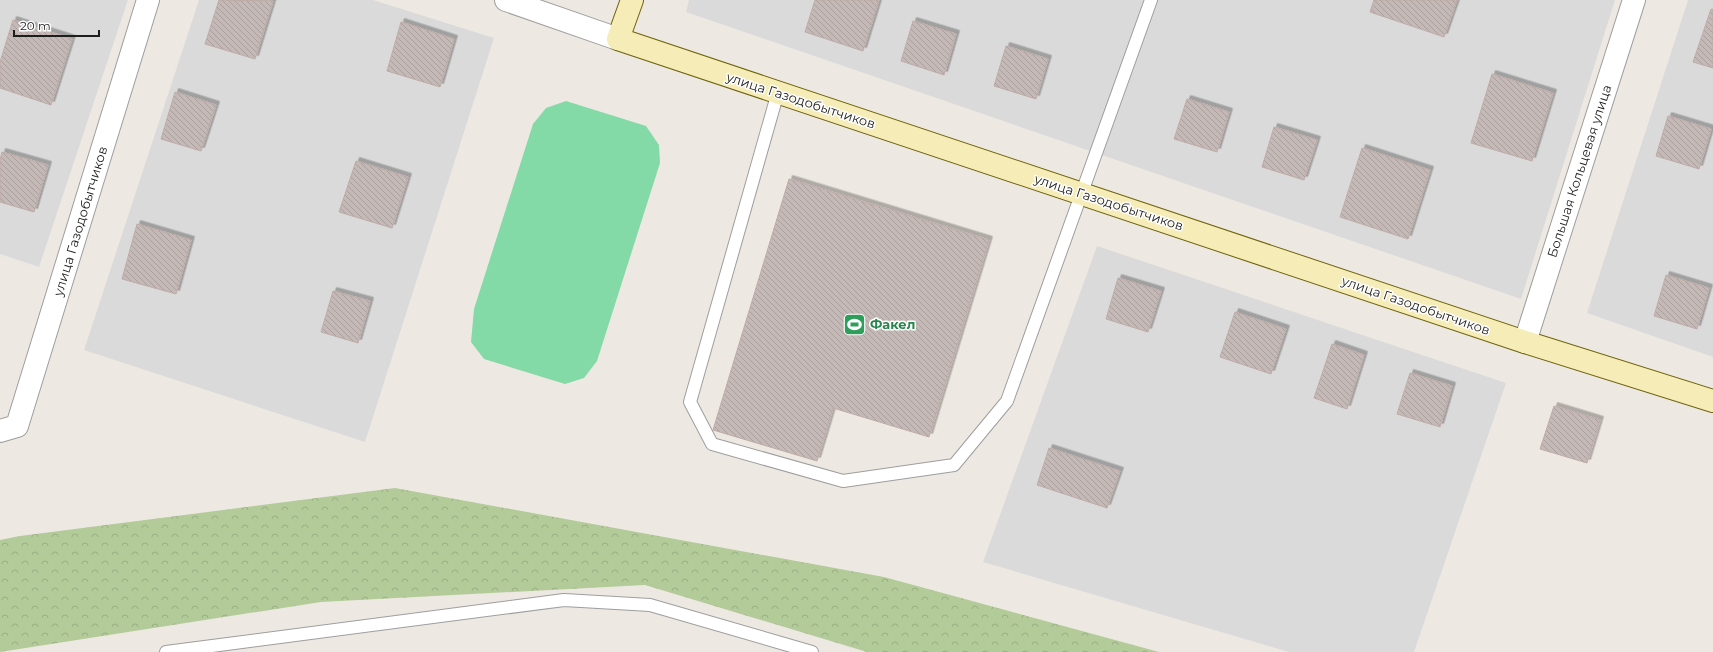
<svg xmlns="http://www.w3.org/2000/svg" width="1713" height="652" viewBox="0 0 1713 652" font-family="Montserrat,sans-serif">
  <style>
    .residential { fill: #dbdada }
    .forest { fill: url(#forest-crowns) }
    .pitch { fill: #84daa6 }
    .building { fill: url(#building-back-hatch); stroke: #bfaba6; filter: url(#shadow) }
    .lines { fill: none; stroke-linecap: round; stroke-linejoin: round }
    .lane-casing { stroke: #9e9e9e; stroke-width: 14 }
    .street-casing { stroke: #9e9e9e; stroke-width: 24 }
    .secondary-casing { stroke: #6e6309; stroke-width: 24 }
    .lane { stroke: #fff; stroke-width: 12 }
    .street { stroke: #fff; stroke-width: 22 }
    .secondary { stroke: #f6ecb8; stroke-width: 22 }
    .labels { text-anchor: middle; stroke-width: 3; stroke-linejoin: round; paint-order: stroke }
    .street-label { font-size: 13px; fill: #1d1d1d; stroke: #fff }
    .leisure-label { font-size: 13px; font-weight: bold; fill: #27864d; stroke: #fff; text-anchor: start }
  </style>
  <defs>
    <pattern id="forest-crowns" width="20" height="18" patternUnits="userSpaceOnUse"><rect width="20" height="18" fill="#b3cb99"/><path d="M2 6a3 3 0 1 1 6 0M12 15a3 3 0 1 1 6 0" fill="none" stroke="#9aae83"/></pattern>
    <pattern id="building-back-hatch" width="6" height="6" patternUnits="userSpaceOnUse"><rect width="6" height="6" fill="#c5b9b7"/><path d="M-1 5l2 2M0 0l6 6M5-1l2 2" fill="none" stroke="#a99f9d"/></pattern>
    <filter id="shadow"><feDropShadow dx="3.5" dy="-3.5" stdDeviation="0" flood-color="#0004"/></filter>
  </defs>
  <rect width="100%" height="100%" fill="#eee8e3"/>
  <path class="residential" d="M0,0H128L39,267L0,254Z
    M199,0H373L494,38L365,442L84,350Z
    M689,0H1615L1521,299L686,12Z
    M1688,0H1713V357L1587,313Z
    M1097,246L1506,383L1414,652H1289L983,562Z"/>
  <path class="forest" d="M395,488L884,577L1159,652H867L645,585L321,602L0,652V540L20,536Z"/>
  <path class="pitch" d="M566,101L646,126L659,145L660,163L597,361L584,378L565,384L484,359L471,342L474,309L533,124L546,108Z"/>
  <path class="building" d="M219,0L273,1L255,59L205,44Z
    M815,0H879L863,51L805,32Z
    M1374,0H1457L1444,37L1370,12Z
    M1711,9L1713,10V68L1693,62Z
    M13,20L72,39L51,105L0,88V62Z
    M913,21L956,34L944,75L901,61Z
    M401,22L454,39L440,87L387,71Z
    M1006,46L1048,59L1036,99L994,86Z
    M1492,74L1553,93L1532,161L1471,143Z
    M175,92L216,105L201,151L161,139Z
    M1187,99L1229,112L1217,152L1174,139Z
    M1668,116L1711,129L1699,169L1656,156Z
    M1274,127L1317,140L1304,180L1262,167Z
    M1362,148L1430,170L1408,239L1340,217Z
    M2,152L48,165L34,212L0,202V160Z
    M356,161L408,177L392,228L339,212Z
    M789,179L989,240L929,437L833,408L817,461L713,430Z
    M137,224L191,240L176,294L122,279Z
    M1666,275L1709,288L1697,329L1654,316Z
    M1118,278L1161,291L1148,332L1106,319Z
    M333,291L370,301L358,343L321,332Z
    M1235,312L1286,329L1271,374L1220,357Z
    M1332,344L1364,355L1347,409L1314,398Z
    M1410,373L1452,386L1440,427L1397,414Z
    M1554,406L1600,420L1587,463L1540,449Z
    M1049,448L1120,471L1107,508L1037,485Z"/>
  <g class="lines">
    <defs>
      <path id="lane" d="M778,92L690,402L712,444L843,481L954,465L1007,401L1151,0
        M166,652L564,600L650,605L812,652"/>
      <path id="street" d="M506,0L618,39
        M1525,342L1634,0
        M0,431L17,426L148,0"/>
      <path id="secondary" d="M632,0L618,39L1525,342L1713,401"/>
    </defs>
    <use href="#lane" class="lane-casing"/>
    <use href="#street" class="street-casing"/>
    <use href="#secondary" class="secondary-casing"/>
    <use href="#lane" class="lane"/>
    <use href="#street" class="street"/>
    <use href="#secondary" class="secondary"/>
  </g>
  <defs>
    <symbol id="stadium-square" viewBox="-11 -11 22 22"><rect x="-9" y="-9" width="18" height="18" rx="4" fill="#2e9e5b" stroke="#fff"/><path d="M0-5a6.5 5 0 1 0 0 10a6.5 5 0 1 0 0-10ZM-3.5-1.8h7v3.6h-7Z" fill="#fff"/></symbol>
  </defs>
  <g fill-rule="evenodd">
    <use href="#stadium-square" x="842" y="312" width="25" height="25"/>
  </g>
  <g class="labels">
    <g class="street-label">
      <text transform="translate(801 100) rotate(18)" y="5">улица Газодобытчиков</text>
      <text transform="translate(1579 171) rotate(-72)" y="5">Большая Кольцевая улица</text>
      <text transform="translate(1109 202) rotate(18)" y="5">улица Газодобытчиков</text>
      <text transform="translate(80 221) rotate(-73)" y="5">улица Газодобытчиков</text>
      <text transform="translate(1416 305) rotate(19)" y="5">улица Газодобытчиков</text>
    </g>
    <g class="leisure-label">
      <text x="870" y="329">Факел</text>
    </g>
  </g>
  <path d="M14 30v6h85v-6" fill="none" stroke="#1d1d1d" stroke-width="2"/>
  <text x="20" y="30" font-size="12" fill="#1d1d1d" stroke="#ffffff" stroke-width="3" paint-order="stroke">20 m</text>
</svg>
